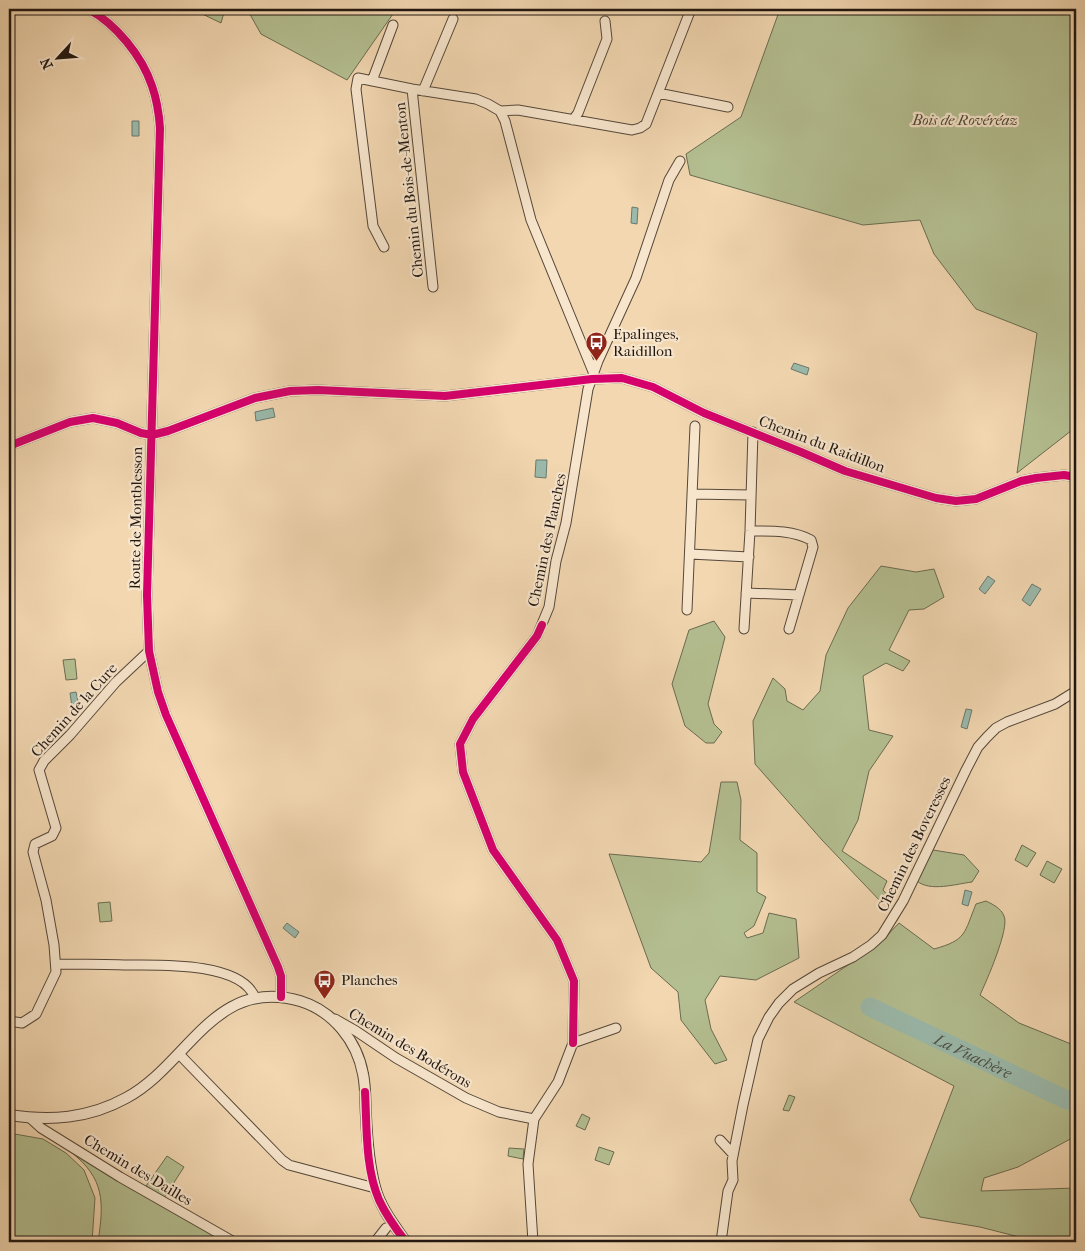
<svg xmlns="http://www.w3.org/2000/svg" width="1085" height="1251" viewBox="0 0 1085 1251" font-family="'IM FELL French Canon',serif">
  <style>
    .green { fill: #b4bf91; stroke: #6a6b51 }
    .water { fill: #9bbaac; stroke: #6a796e }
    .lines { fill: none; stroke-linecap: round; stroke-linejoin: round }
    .river { stroke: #9bbaac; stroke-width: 19 }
    .minor-casing { stroke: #554739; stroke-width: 11 }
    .tertiary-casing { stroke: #554739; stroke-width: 12 }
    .minor { stroke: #f7e5cc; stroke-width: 9 }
    .tertiary { stroke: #f7e5cc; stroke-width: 10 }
    .cycleway-casing { stroke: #f7e5cc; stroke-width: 11 }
    .cycleway { stroke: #d6006c; stroke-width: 8 }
    .labels { text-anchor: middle; stroke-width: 4.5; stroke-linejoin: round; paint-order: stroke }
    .park-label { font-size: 15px; font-style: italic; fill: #4d4937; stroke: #f7e5cc }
    .street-label { font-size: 15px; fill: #211711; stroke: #f7e5cc }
    .poi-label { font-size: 15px; fill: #211711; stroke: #f7e5cc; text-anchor: start }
    .water-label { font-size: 16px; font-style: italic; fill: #4c5047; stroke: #f7e5cc }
  </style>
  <rect width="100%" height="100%" fill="#f2d7b1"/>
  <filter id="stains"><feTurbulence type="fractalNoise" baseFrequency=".004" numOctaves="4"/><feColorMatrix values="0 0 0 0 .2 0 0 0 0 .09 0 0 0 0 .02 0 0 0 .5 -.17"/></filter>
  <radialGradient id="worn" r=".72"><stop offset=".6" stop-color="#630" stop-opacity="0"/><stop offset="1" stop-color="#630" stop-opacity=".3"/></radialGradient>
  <path class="green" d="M192,9H225L221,23Z
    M247,9H400L395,11L347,80L261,34Z
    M780,9H1076V427L1017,473L1037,333L976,309L934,254L920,220L863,225L690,175L686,154L741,117Z
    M881,566L916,572L934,569L944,597L924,609L909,610L889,650L910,661L903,671L886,663L863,676L869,730L893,736L869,771L858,820L842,851L887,881L883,890L890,898L883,904L822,840L755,764L753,721L773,678L785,689L787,701L803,710L820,691L826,655L848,608Z
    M714,621L725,637L708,704L714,724L722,732L714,743H706L685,726L672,684L689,630Z
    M75,659L77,679L66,680L63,660Z
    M721,782H737L741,800L740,840L757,853V892L766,897L754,926L744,933L747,938L763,933L769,913L796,919L799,958L756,980L720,976L705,1000L711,1029L727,1060L715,1064L681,1020L678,992L651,968L609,854L701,862L709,853Z
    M1022,845L1036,853L1027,867L1015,860Z
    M933,850L964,855L979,871L972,882C956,884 930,892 917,881Z
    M1047,861L1062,869L1054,883L1040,875Z
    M986,901C992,904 1001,908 1004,916C1010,928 986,982 980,995L1019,1023L1076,1046V1136L1018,1167L984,1178L981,1191L1076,1188V1242L1031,1240L980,1227L920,1217L910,1200L954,1086L794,1002L880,943L899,923L934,949C967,940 964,933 976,904Z
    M110,902L112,921L100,922L98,903Z
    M789,1095L795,1097L789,1111L783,1110Z
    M582,1114L590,1118L585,1130L576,1126Z
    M9,1133L43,1139L66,1153L84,1170L95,1198L92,1242H9Z
    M599,1147L614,1152L609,1165L595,1160Z
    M509,1148L524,1149L523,1159L508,1156Z
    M71,1152L232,1242H98C104,1202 105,1179 71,1152Z
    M167,1156L184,1167L164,1198L146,1186Z"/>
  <path class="water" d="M132,121H139V136H132Z
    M632,207L638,208L637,224L631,223Z
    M794,363L809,368L807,375L791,369Z
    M273,408L275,417L256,421L255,412Z
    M536,460H547L546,478L535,477Z
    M988,576L995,581L985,594L979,589Z
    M1032,584L1041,589L1030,606L1022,600Z
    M76,692L79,706L76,710L72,707L70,693Z
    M966,709L972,710L967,729L961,727Z
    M965,890L972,892L968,906L962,904Z
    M287,923L299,932L295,938L283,928Z"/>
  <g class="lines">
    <path class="river" id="s1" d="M870,1007L1067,1100H1076"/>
    <defs>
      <path id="minor" d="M88,9C116,24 142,56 152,86C157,100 159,114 160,128L147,595L149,651L158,692L166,715L278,967L281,976V997
        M372,81L393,25
        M412,89L433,287
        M423,91L453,19
        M658,93L728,107
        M500,111L518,110L632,130L640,128L646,124L689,14
        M573,120L578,113L607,39L605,21
        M384,247L373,226L356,89L358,78L412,89L476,99L488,104L500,111L505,121L531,220L594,374
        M9,446L70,422L93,418L117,423L141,433L152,435L168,431L255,398L290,391L318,390L445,396L592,379L622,378L653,387L704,413L801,452L845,471L936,498L956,501L976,499L1021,481L1036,478L1064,475L1076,477
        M692,494L751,495
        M750,531C771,531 792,530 811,540L813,547L789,629
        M690,554L749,557
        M746,593L799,595
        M687,610L695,426
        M744,629L750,531L753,432
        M56,964C79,964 102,964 124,965C156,965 242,961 255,998
        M335,1019L356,1031L396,1058L466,1098L499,1112L534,1119
        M9,1021L22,1023L36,1014L56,972L54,945L46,900L33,852L35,844L52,836L56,828L39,770L44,761L70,735L116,682L149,651
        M573,1043L616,1028
        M179,1054L282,1160L289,1165L375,1188
        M30,1118L41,1128L120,1177L234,1242
        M720,1140L733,1154
        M375,1242L386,1228
        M533,1242L528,1164L534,1119L558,1082L573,1043L574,981L557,940L493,850L463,772L460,744L473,719L537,636L549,607L556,561L566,523L588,389L598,361L636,278L669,180L680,161
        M721,1242L728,1191L733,1180L732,1161L743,1105L758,1039L769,1017L779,1003L793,989L819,973L853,957L871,945L882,935L903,901L966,770L978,747L987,737L996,728L1007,722L1055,704L1076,691"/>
      <path id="tertiary" d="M9,1115C50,1121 88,1119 126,1098C188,1065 214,976 300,1001C333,1011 357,1041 363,1074C366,1088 365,1102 366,1116C367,1139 369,1164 375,1187C380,1207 394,1225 406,1242"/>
    </defs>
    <use href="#minor" class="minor-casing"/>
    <use href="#tertiary" class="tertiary-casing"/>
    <use href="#minor" class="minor"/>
    <use href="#tertiary" class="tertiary"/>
    <defs>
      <path id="cycleway" d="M88,9C116,24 142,56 152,86C157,100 159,114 160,128L147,595L149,651L158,692L166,715L278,967L281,976V997
        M9,446L70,422L93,418L117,423L141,433L152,435L168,431L255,398L290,391L318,390L445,396L592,379L622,378L653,387L704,413L801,452L845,471L936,498L956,501L976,499L1021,481L1036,478L1064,475L1076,477
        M542,625L537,636L473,719L460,744L463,772L493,850L557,940L574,981L573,1043
        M365,1092C367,1127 365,1167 379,1200C386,1215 396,1229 406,1242"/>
    </defs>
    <use href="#cycleway" class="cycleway-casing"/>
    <use href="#cycleway" class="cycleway"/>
  </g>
  <defs>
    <symbol id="bus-pin" viewBox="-11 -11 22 30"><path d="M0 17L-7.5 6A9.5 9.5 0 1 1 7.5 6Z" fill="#8f2418" stroke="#f7e5cc"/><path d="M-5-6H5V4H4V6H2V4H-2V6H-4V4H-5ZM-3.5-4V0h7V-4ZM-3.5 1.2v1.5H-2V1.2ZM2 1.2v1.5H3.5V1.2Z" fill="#fff"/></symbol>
  </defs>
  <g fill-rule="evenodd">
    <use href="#bus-pin" x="584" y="330" width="25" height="34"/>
    <use href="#bus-pin" x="312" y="968" width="25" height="34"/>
  </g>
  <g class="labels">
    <g class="park-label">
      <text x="965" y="125">Bois de Rovéréaz</text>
    </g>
    <g class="street-label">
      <text transform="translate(409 190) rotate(-96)" y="5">Chemin du Bois-de-Menton</text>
      <text transform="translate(822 444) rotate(21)" y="5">Chemin du Raidillon</text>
      <text transform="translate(136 518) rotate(-89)" y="5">Route de Montblesson</text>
      <text transform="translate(547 540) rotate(-78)" y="5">Chemin des Planches</text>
      <text transform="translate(74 710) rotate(-48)" y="5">Chemin de la Cure</text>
      <text transform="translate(914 844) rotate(-64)" y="5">Chemin des Boveresses</text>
      <text transform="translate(410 1048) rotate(31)" y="5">Chemin des Bodérons</text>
      <text transform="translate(138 1170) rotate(31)" y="5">Chemin des Dailles</text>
    </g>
    <g class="poi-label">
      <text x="613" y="339">Epalinges,<tspan x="613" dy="17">Raidillon</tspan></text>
      <text x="341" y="985">Planches</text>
    </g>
    <g class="water-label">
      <text dy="6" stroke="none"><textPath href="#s1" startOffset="114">La Vuachère</textPath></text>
    </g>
  </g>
  <rect width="1085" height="1251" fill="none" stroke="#f2d7b1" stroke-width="30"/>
  <rect x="10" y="10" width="1065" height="1231" fill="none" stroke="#211711" stroke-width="2.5"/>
  <rect x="15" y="15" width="1055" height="1221" fill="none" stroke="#211711"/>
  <g transform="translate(58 58) rotate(244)" stroke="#f7e5cc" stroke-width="4" paint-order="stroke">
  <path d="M0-4L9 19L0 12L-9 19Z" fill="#211711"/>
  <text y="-8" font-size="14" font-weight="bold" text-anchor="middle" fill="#211711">N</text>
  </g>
  <rect width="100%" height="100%" filter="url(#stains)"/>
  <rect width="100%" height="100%" fill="url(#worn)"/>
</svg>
